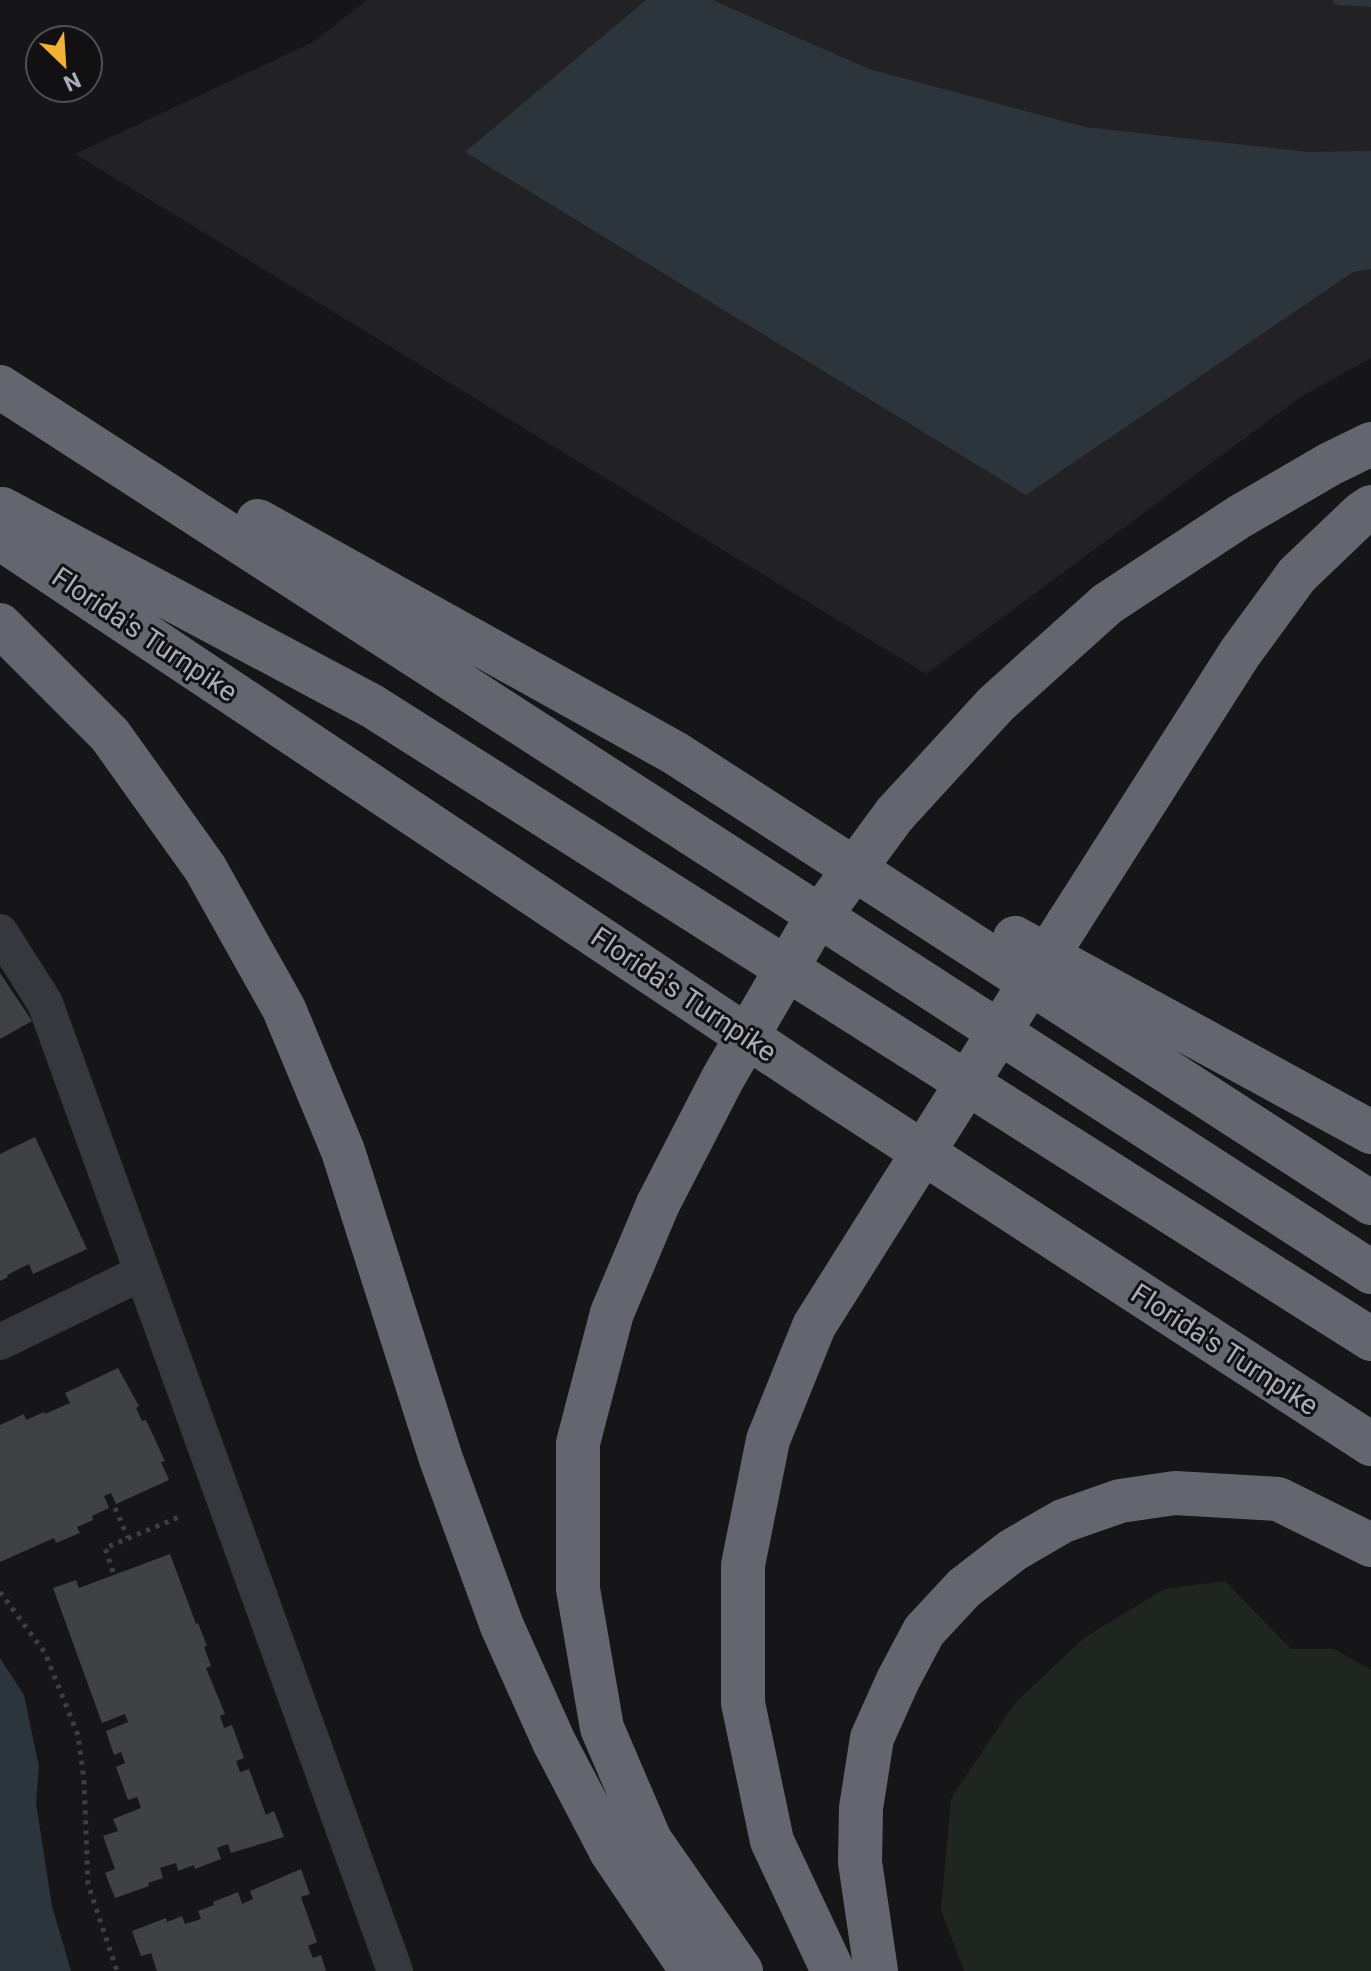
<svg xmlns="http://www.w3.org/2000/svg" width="1371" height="1971" viewBox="0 0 1371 1971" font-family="Roboto,sans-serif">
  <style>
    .built { fill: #222225 }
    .green { fill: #1e261f }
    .water { fill: #2c353c }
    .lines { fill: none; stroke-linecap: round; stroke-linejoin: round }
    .stream { stroke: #2c353c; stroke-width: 10 }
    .building { fill: #404145 }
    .path { stroke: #3d3f44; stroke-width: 5; stroke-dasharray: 4 6; stroke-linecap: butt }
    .street { stroke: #37383d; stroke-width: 36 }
    .highway { stroke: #63666e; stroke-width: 44 }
    .highway-bridge { stroke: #63666e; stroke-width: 44 }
    .labels { text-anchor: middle; stroke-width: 6; stroke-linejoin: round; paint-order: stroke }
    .street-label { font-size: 28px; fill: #a8adb8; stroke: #111113 }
  </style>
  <rect width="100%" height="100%" fill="#161618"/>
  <path class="built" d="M367,0H1371V358L1299,398L926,674L75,154L313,42Z"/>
  <path class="green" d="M1225,1581L1291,1649H1334L1371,1670V1971H964L941,1910L951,1798L1015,1703L1084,1638L1164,1589Z"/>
  <path class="water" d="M646,0H712L869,69L1085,127L1308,152L1371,151V269L1353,272L1026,495L465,152Z
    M0,1658L24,1695L39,1767L36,1803L52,1906L71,1971H0Z"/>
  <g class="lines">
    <path class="stream" d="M1338,0L1371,2"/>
  </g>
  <path class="building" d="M0,973L32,1021L0,1039Z
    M35,1137L87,1249L33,1274L29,1264L7,1275L8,1277L0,1281V1154Z
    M118,1368L139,1406L136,1408L142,1421L146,1420L165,1461L161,1462L169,1480L116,1504L111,1493L104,1496L109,1508L92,1516L93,1520L77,1527L80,1533L56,1543L54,1538L0,1562V1425L24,1414L26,1420L44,1412L45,1414L70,1403L65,1393Z
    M170,1554L196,1624L198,1623L207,1646L204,1647L211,1666L206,1668L225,1714L220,1716L224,1728L232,1725L244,1758L236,1761L240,1772L249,1769L266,1815L274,1811L284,1837L231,1853L228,1844L217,1848L221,1859L195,1869L194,1865L178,1871L176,1863L160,1868L163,1878L148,1883L149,1886L115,1898L105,1873L115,1869L103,1836L118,1831L113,1819L141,1808L137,1797L128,1800L116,1767L125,1763L121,1752L114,1755L106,1731L128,1722L125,1714L102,1723L53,1588L76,1580L79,1588Z
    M301,1869L310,1894L301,1897L317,1942L308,1946L313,1958L321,1955L326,1971H157L151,1953L141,1956L132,1931L166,1918L167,1922L182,1916L185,1924L201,1919L198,1911L214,1905L213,1902L238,1892L242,1904L253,1899L250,1891Z"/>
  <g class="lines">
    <path class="path" d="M115,1508L128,1538
      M113,1572L105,1548L179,1517
      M0,1592L45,1653L78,1735L84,1780L88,1884L117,1971"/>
    <path class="street" d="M0,932L45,1003L395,1971
      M0,1342L141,1273"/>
    <path class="highway" d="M0,387L1371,1272
      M2,509L372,706L1371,1339
      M258,521L675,753L1371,1203
      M0,538L830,1092L1371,1444
      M0,625L110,735L205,868L284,1009L343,1151L441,1459L502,1626L554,1742L612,1853L692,1971
      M895,814L996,704L1107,604L1239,517L1330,464L1371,444
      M1068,923L1240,653L1297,575L1362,513L1371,507
      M1015,938L1371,1132
      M658,1204L612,1313L578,1443V1589L602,1728L650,1840L741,1971
      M833,1971L772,1841L743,1703V1565L768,1440L814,1326L895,1197
      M876,1971L860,1862L861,1808L872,1738L898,1680L924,1631L964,1588L1013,1550L1063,1521L1120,1501L1175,1493L1278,1499L1371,1545"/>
    <path class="highway-bridge" d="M895,1197L1068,923
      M658,1204L723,1078L808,932L895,814"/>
  </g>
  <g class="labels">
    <g class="street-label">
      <text transform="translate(145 634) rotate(34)" y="10">Florida's Turnpike</text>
      <text transform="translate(684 994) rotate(34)" y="10">Florida's Turnpike</text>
      <text transform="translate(1225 1349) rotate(33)" y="10">Florida's Turnpike</text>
    </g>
  </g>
  <g transform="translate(64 64) rotate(155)"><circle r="38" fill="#111113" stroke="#4d4f55" stroke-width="2"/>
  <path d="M0-6L14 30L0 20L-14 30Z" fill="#f2b134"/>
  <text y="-12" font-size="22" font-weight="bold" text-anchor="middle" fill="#a8adb8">N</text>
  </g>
</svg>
